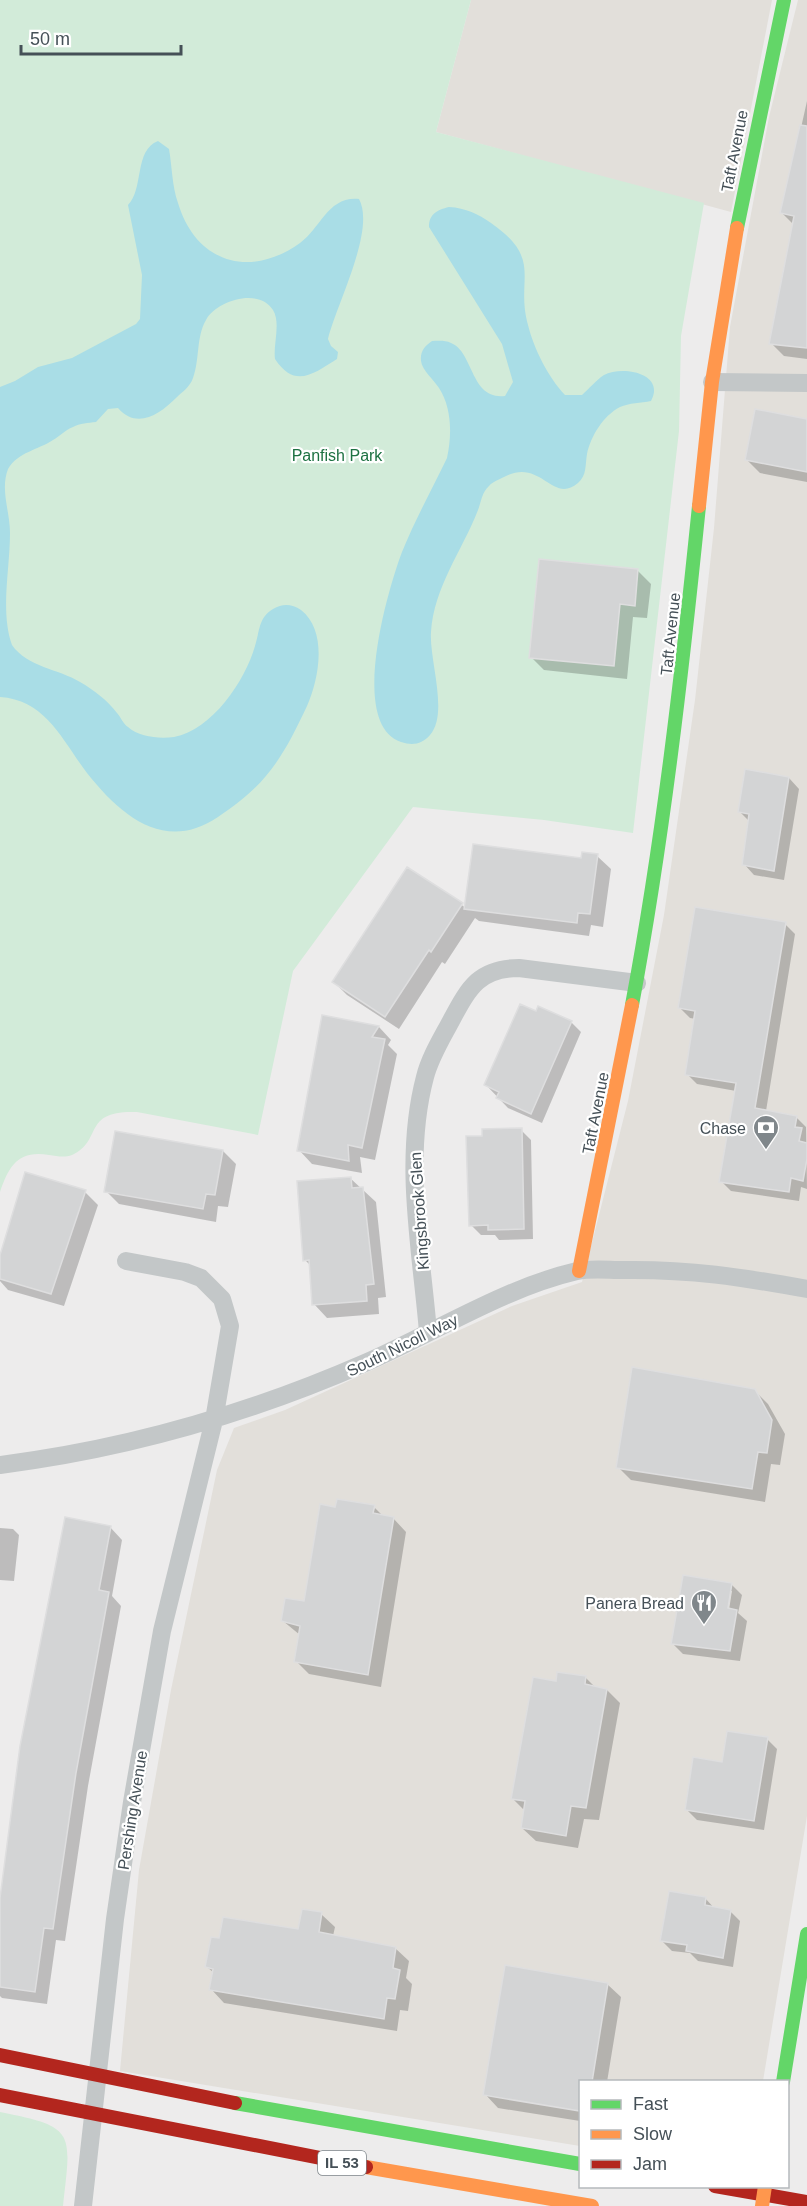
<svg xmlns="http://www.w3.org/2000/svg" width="807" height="2206" viewBox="0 0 807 2206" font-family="Helvetica,sans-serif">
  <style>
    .commercial { fill: #e2dfda }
    .green { fill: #d2ebd9 }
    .water { fill: #a9dde6 }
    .shadow { fill: #0003; fill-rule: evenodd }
    .building { fill: #d3d4d5; stroke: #dededf; stroke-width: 1.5 }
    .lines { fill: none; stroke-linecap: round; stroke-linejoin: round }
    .street { stroke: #c3c7c8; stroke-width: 18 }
    .fast { stroke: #63d668; stroke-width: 14 }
    .slow { stroke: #ff974d; stroke-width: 14 }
    .jam { stroke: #b3261e; stroke-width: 14 }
    .slow-bridge { stroke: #ff974d; stroke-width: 14 }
    .labels { text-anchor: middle; stroke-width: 4.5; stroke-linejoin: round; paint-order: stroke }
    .shield { fill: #fff; stroke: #7d8489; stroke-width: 1.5 }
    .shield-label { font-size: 15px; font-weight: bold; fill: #455057 }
    .street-label { font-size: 16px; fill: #455057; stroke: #fff }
    .park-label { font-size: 16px; fill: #1d7142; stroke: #fff }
    .poi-label { font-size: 16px; fill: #455057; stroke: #fff; text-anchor: end }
  </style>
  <rect width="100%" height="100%" fill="#edecec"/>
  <path class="commercial" d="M471,0H772L731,212L436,132Z
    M798,0H807V1816L763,2081L580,2082V2146L120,2071L139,1870L171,1690L217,1470L234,1428L285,1410L512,1306L582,1282L628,1101L664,915L695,700L714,528L730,327L769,117Z"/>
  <path class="green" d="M0,0H471L436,132L704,203L681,336L679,431L633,833L544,820L413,807L293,971L258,1135L137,1112C81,1110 104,1140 72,1155C64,1158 57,1156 49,1155C18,1150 9,1166 0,1192Z
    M0,2112C77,2127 71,2132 63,2206H0Z"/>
  <path class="water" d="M158,141L169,149C172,166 172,186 178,203C196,263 250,279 300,243C321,228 328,196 359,199C376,230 336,305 328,339L331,346L338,352L337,359C313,374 295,389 275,359C273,344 281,323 273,310C259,287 216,301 206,320C196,337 200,359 193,378C190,387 182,392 176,398C160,414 137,430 118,408L108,409L96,422C88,423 80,423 73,427C65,430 60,436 53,440C38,450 18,452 8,469C0,490 10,511 10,533C10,570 0,611 12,645C27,667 59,669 80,682C94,690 107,700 117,713C121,717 123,724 128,727C139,737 159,739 174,737C212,730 245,681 255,646C260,631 258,618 273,609C283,603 292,604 301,610C328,631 319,679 307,706C283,757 267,785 218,817C165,853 121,816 87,773C62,740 46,700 0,697V387L15,381L38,367L72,358L136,324L140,319L142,275L128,205C144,189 134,150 158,141Z
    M449,207C466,208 478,214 491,223C544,260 515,278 528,325C534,349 548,377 565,395H582C589,389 596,380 604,375C622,365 666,373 651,401C641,403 629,403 620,407C603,416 591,436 587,454C585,466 587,475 578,483C552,505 541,457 504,477C500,479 492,482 489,486C482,492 481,502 478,510C462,551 434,587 431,632C429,660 449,713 430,735C422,744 413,746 401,742C348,724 388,589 402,552C415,520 432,489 447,458C452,435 452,408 439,388C434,380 422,370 421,361C420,351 425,346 432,341C438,341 445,340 451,343C474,352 470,400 505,396L513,382L502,344L429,227C429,214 437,210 449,207Z"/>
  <path class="shadow" d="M807,101V359L784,356L771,343L794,225L782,213Z
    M807,420V482L760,473L747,460Z
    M638,571L651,584L647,618L633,617L627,679L544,670L531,657Z
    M789,778L799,789L784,880L754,875L744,864L749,821L740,812Z
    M597,856L611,869L603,927L591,925L589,936L479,921L475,918L445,964L442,962L399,1029L347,995L334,982L408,869L466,908Z
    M785,924L795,934L766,1111L796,1117L806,1127L807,1189L801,1187L799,1201L731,1191L721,1181L736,1091L697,1084L687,1074L696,1019L690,1018L680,1008Z
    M538,1008L571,1022L581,1032L542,1123L508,1108L486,1085Z
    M324,1017L379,1027L391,1040L388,1045L397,1054L375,1160L360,1157L362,1173L312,1164L299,1150Z
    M521,1130L531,1140L533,1239L499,1240L495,1235H481L471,1225L484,1138Z
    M223,1151L236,1164L228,1207L218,1206L216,1222L119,1204L106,1191Z
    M350,1178L376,1202L386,1297L378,1298L379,1314L327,1318L314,1304L311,1266L305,1260Z
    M85,1192L98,1205L64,1306L8,1290L0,1281V1261Z
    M754,1390L768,1404L785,1434L780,1465L771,1464L765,1502L631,1480L618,1467Z
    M374,1507L384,1517L393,1518L406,1532L381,1687L309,1674L296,1661L300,1635L283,1621L305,1603L336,1509Z
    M110,1527L122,1540L112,1596L121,1606L88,1786L65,1941L56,1940L47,2004L2,1998L0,1996V1909Z
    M0,1528L13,1529L19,1535L14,1581L0,1580Z
    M732,1585L742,1595L738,1613L747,1621L740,1661L683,1654L673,1644ZM729,1591H732L728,1616L725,1615Z
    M586,1678L596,1688L607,1690L620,1703L599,1820L584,1819L578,1848L536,1841L522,1828L525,1811L512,1798L557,1683Z
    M767,1739L777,1749L764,1830L697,1820L687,1810L723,1764Z
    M705,1898L715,1909L730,1911L740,1921L733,1967L698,1961L690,1953L672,1951L662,1941Z
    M321,1914L335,1927L333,1936L395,1948L409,1961L406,1978L412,1984L408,2011L400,2010L397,2031L224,2003L211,1989L214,1973L207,1967L299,1931Z
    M607,1984L621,1997L607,2082H580V2121L498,2108L485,2094Z"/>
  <path class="building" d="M800,125L807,126V348L769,344L794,216L780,213Z
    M755,409L807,419V472L745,460Z
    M539,559L638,569L635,606L620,604L614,666L529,658Z
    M745,769L789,777L774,871L742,865L749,814L738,812Z
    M473,844L581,858L582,852L598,854L590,914L578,913L577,923L464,909Z
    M407,867L463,903L431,952L429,950L385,1017L332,982Z
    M695,907L786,922L755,1108L797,1116L795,1127L802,1128L799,1141L807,1143V1159L803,1181L791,1178L789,1192L719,1182L736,1083L685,1075L695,1011L678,1008Z
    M520,1004L536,1011L538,1006L572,1021L531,1114L496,1098L499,1092L484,1085Z
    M322,1015L379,1026L372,1037L385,1039L362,1148L348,1145L349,1161L297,1151Z
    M522,1128L524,1229L488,1230V1225L469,1226L466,1136H482V1129Z
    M115,1131L223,1150L215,1195L206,1194L203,1209L104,1192Z
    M25,1172L86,1190L51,1294L0,1279V1255Z
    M351,1177L352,1188L363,1187L374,1284L366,1285L367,1301L312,1305L309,1260L303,1261L297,1181Z
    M632,1367L755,1389L772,1420L767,1453L758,1452L752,1489L616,1468Z
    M337,1499L375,1505L373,1513L394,1517L368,1675L294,1662L300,1626L281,1621L285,1598L304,1601L320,1504L335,1507Z
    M65,1517L111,1526L99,1590L109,1592L76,1773L53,1929L44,1928L35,1992L0,1987V1898L20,1746Z
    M683,1575L732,1583L728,1608L737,1610L730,1651L671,1644Z
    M557,1672L586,1676L585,1684L607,1689L586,1808L571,1806L566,1836L521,1828L525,1801L511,1799L533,1677L556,1681Z
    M727,1731L768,1737L754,1821L685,1810L693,1757L722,1762Z
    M669,1891L706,1897L705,1905L731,1910L723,1958L686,1951L687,1945L660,1941Z
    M302,1909L322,1912L319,1932L396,1947L393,1968L400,1970L395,1999L387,1998L384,2019L209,1990L213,1969L205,1967L211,1937L219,1938L223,1917L298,1929Z
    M505,1965L608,1983L592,2082H580V2111L483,2095Z"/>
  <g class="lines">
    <path class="street" d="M712,382L807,383
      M428,1332C421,1248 403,1160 425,1077C430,1057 442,1038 452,1019C469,987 480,968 519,968L637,983
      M0,1465C127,1449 248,1414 365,1363C434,1333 504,1288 577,1271C591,1268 608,1270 623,1270C690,1269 741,1277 807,1289
      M83,2206L115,1919L132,1802L162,1631L214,1420L230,1326L222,1299L201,1278L185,1272L126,1261"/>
    <path class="fast" d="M737,228L784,0
      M632,1005C663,839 682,673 699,506
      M783,2082L807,1934
      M235,2103L580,2164"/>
    <path class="slow" d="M699,506L712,382L737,228
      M579,1271L632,1005
      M366,2167L592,2206"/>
    <path class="jam" d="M0,2055L235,2103
      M0,2095L366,2167
      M715,2186L807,2202"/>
    <path class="slow-bridge" d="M762,2206L765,2186"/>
  </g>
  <defs>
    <symbol id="bank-pin" viewBox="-11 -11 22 30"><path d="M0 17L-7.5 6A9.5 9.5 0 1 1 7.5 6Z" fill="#80878b" stroke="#fff"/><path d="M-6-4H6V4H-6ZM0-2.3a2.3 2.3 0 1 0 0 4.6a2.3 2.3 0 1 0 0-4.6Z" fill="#fff"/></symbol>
    <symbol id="restaurant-pin" viewBox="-11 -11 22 30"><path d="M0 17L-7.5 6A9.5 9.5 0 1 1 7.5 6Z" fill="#80878b" stroke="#fff"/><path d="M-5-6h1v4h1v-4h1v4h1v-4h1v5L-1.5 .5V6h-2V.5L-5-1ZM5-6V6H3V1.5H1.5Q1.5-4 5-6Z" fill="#fff"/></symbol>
  </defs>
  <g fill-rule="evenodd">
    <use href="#bank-pin" x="751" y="1113" width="30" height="40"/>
    <use href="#restaurant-pin" x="689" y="1588" width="30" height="40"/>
  </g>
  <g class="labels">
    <rect class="shield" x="318" y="2151" width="48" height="24" rx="4.5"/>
    <g class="shield-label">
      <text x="342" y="2168">IL 53</text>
    </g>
    <g class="street-label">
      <text transform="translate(734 151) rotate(-79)" y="6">Taft Avenue</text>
      <text transform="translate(670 634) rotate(-84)" y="6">Taft Avenue</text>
      <text transform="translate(595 1113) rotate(-79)" y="6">Taft Avenue</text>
      <text transform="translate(419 1211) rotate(-94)" y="6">Kingsbrook Glen</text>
      <text transform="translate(402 1345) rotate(-26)" y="6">South Nicoll Way</text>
      <text transform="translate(132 1810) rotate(-81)" y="6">Pershing Avenue</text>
    </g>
    <g class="park-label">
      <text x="337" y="461">Panfish Park</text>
    </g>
    <g class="poi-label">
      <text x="746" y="1134">Chase</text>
      <text x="684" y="1609">Panera Bread</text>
    </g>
  </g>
  <rect x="579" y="2080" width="210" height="108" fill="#ffffff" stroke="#b5b9bc" stroke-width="1.5"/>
  <rect x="591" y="2100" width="30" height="9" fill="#63d668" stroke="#b5b9bc" stroke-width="1.5"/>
  <text x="633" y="2110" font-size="18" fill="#455057">Fast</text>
  <rect x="591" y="2130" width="30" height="9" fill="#ff974d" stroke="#b5b9bc" stroke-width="1.5"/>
  <text x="633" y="2140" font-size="18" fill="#455057">Slow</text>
  <rect x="591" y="2160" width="30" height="9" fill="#b3261e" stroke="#b5b9bc" stroke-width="1.5"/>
  <text x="633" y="2170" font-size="18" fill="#455057">Jam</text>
  <path d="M21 45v9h160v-9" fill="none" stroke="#455057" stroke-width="3"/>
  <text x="30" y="45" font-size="18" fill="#455057" stroke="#ffffff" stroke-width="4.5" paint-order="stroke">50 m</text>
</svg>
